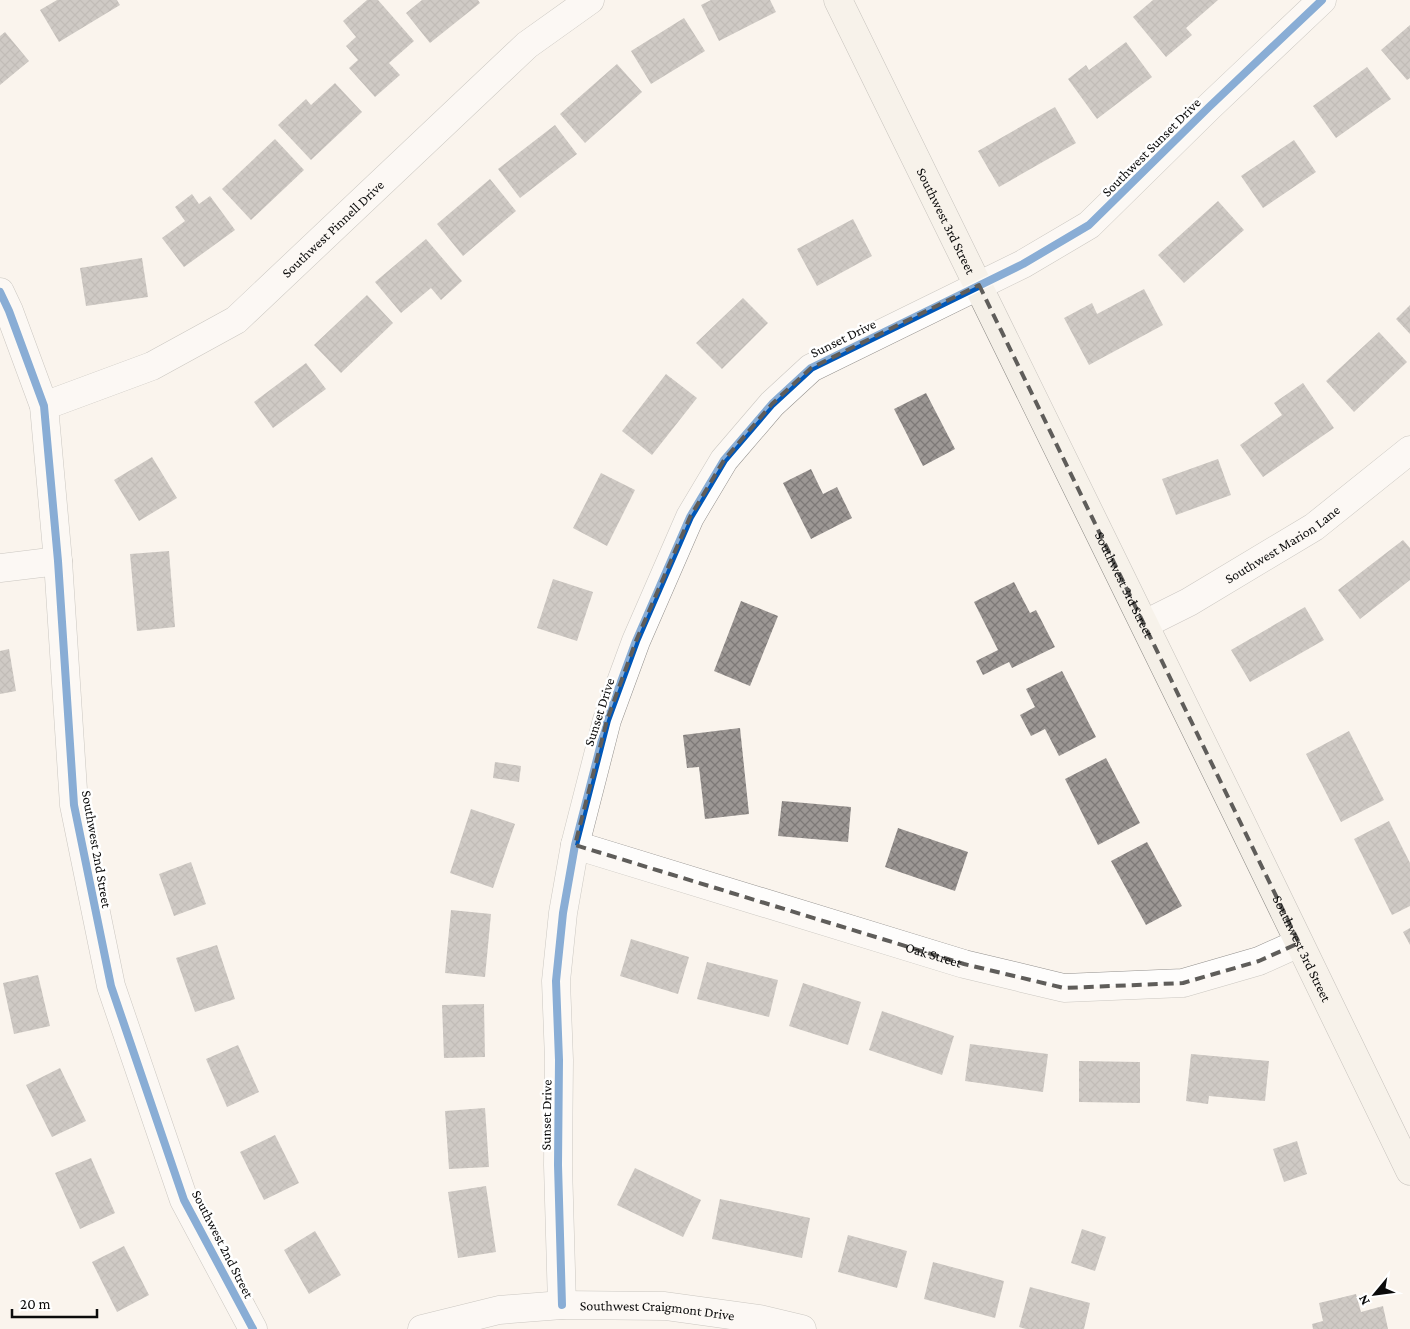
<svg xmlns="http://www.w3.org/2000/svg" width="1410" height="1329" viewBox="0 0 1410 1329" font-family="'Crimson Pro',serif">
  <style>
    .building { fill: url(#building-cross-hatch) }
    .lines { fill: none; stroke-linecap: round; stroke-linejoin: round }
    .street-casing { stroke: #93908d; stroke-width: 29 }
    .secondary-casing { stroke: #898783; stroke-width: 29 }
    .street { stroke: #fefdfc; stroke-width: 28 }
    .secondary { stroke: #f4efe7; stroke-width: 28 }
    .cycleway-casing { stroke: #fff; stroke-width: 11 }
    .cycleway { stroke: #0057b8; stroke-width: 8 }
    .marked { fill: none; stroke: #5f5d5a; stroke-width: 4; stroke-dasharray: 10 6; stroke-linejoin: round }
    .labels { text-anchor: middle; stroke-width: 5; stroke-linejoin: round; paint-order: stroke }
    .street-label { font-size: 14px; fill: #0b0b0b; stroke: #fff }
  </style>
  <defs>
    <pattern id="building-cross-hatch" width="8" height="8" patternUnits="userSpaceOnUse" patternTransform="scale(1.25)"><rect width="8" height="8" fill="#9c9794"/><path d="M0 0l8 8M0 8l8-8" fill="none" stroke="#7d7977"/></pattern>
  </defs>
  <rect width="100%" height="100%" fill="#faf4ed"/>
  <path class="building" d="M57,0H117L120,5L59,42L40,10Z
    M367,0H378L414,41L389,63L400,75L375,97L349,68L358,60L346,46L356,37L343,21Z
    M422,0H478L480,3L430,43L406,13Z
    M711,0H770L776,12L719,41L701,5Z
    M1153,0H1218L1186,28L1192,35L1166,57L1133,17Z
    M684,18L705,51L651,84L631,51Z
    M1410,25V78L1407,80L1381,50Z
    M5,32L29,61L0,85V36Z
    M1126,42L1152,77L1097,119L1068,79L1086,65L1089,70Z
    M617,64L642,92L585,143L560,114Z
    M1367,67L1391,99L1336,138L1313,106Z
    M335,83L362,112L311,160L278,125L306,99L311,105Z
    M1055,107L1076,143L999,187L978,151Z
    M555,125L577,154L520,198L498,169Z
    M275,139L304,170L251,220L222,189Z
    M1294,140L1316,172L1263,208L1241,176Z
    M490,179L516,211L463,256L437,224Z
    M192,194L199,204L210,196L235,230L184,267L162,238L185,221L175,207Z
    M1218,201L1244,230L1184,283L1158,255Z
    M853,219L872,256L817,286L797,249Z
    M426,239L462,281L441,300L431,288L401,313L375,282Z
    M142,258L148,297L86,306L80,268Z
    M1144,289L1163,325L1089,365L1064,318L1092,303L1097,314Z
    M367,295L393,323L341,373L314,345Z
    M743,298L768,323L722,369L696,343Z
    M1410,305V334L1396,319Z
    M1379,332L1407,362L1354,412L1326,381Z
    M306,363L326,389L273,428L254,402Z
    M666,374L697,398L652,455L622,431Z
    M1303,383L1334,428L1263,477L1240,445L1282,415L1274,403Z
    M926,393L955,449L923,466L894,409Z
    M152,457L177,498L139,521L114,480Z
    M1218,459L1231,495L1176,515L1162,479Z
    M811,469L823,494L837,487L852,518L811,539L783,483Z
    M601,473L635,490L607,546L573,528Z
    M1403,540L1410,548V580L1360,619L1338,590Z
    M169,551L175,627L137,631L130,554Z
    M553,579L593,592L577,641L537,628Z
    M1014,582L1030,613L1036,610L1055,647L1012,668L1009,662L983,675L976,661L998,650L974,602Z
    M741,601L778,616L750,686L714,671Z
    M1305,607L1324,640L1250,682L1231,650Z
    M9,649L16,691L0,694V651Z
    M1062,671L1096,737L1059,756L1045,729L1031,736L1020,715L1035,707L1026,689Z
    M740,728L749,814L705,819L699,767L687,768L683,735Z
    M1349,731L1384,800L1341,822L1306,754Z
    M1106,758L1140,823L1098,845L1065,779Z
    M495,762L521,766L519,782L493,778Z
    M782,801L851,807L848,842L778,836Z
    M471,809L515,824L493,888L450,873Z
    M1389,821L1410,863V906L1392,915L1354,839Z
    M898,828L968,852L955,891L885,867Z
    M1147,842L1182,906L1146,925L1111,861Z
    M191,862L206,904L174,916L159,874Z
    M451,910L491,914L485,977L445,973Z
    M1410,928V945L1403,932Z
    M631,939L689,957L678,994L620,976Z
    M217,945L235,999L195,1012L176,958Z
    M707,962L778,980L769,1017L697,999Z
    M38,975L50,1026L14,1034L3,983Z
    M803,983L861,1002L848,1045L789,1026Z
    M484,1004L485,1057L444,1058L442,1005Z
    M882,1011L954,1036L942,1075L869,1050Z
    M970,1044L1048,1054L1043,1092L965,1081Z
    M238,1045L259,1092L227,1107L206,1059Z
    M1191,1054L1269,1061L1265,1101L1209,1096L1208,1104L1186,1101Z
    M1079,1061L1140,1062V1103L1079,1102Z
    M60,1068L86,1121L52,1137L26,1085Z
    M485,1108L489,1167L449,1169L445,1111Z
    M275,1135L299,1183L264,1200L240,1152Z
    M1297,1141L1307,1174L1284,1182L1273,1149Z
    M91,1158L115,1213L80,1229L55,1173Z
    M635,1168L701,1200L683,1237L617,1205Z
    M486,1186L496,1252L458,1258L448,1192Z
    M720,1199L810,1218L802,1258L712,1239Z
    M1082,1229L1106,1237L1095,1271L1071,1263Z
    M315,1231L341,1275L309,1294L284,1250Z
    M848,1235L907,1251L897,1288L838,1272Z
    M124,1246L149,1295L117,1312L92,1262Z
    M933,1262L1004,1281L995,1318L924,1299Z
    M1030,1287L1090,1303L1084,1329H1026L1019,1327Z
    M1356,1294L1361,1312L1383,1306L1388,1329H1313L1312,1324L1323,1321L1319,1303Z"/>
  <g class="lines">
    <defs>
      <g id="street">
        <path d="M0,292L9,311L44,406L58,561L74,805L111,986L184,1200L253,1329"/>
        <path id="s1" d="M44,406L152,366L236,320L527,45L590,0"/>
        <path d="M0,568L58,561"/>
        <path id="s2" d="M1145,624L1189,602L1314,527L1410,450"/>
        <path id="s3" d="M575,845L964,964L1064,988L1183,983L1259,961L1299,943"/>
        <path d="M562,1305L558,1165L559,1060L556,981L563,913L575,845L607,720L636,641L690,517L724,460L772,404L811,368L1023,264L1089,225L1209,107L1322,0"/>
        <path id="s4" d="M422,1329L499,1310L562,1305L665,1306L760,1319L802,1329"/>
      </g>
      <g id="secondary">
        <path id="s5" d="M838,0L1237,814L1410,1171"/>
      </g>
    </defs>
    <use href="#street" class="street-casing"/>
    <use href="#secondary" class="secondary-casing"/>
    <use href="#street" class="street"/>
    <use href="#secondary" class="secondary"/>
    <defs>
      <path id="cycleway" d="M0,292L9,311L44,406L58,561L74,805L111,986L184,1200L253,1329
        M562,1305L558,1165L559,1060L556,981L563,913L575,845L607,720L636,641L690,517L724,460L772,404L811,368L1023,264L1089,225L1209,107L1322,0"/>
    </defs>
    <use href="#cycleway" class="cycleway-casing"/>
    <use href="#cycleway" class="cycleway"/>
  </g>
  <path d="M0 0H1410V1329H0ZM979,285L1299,943L1259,961L1183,983L1064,988L964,964L575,845L607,720L636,641L690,517L724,460L772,404L811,368Z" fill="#faf4ed" fill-opacity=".55" fill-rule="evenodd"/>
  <path class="marked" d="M979,285L1299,943L1259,961L1183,983L1064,988L964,964L575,845L607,720L636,641L690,517L724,460L772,404L811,368Z"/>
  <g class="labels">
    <g class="street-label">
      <text transform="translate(1151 147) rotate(-45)" y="5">Southwest Sunset Drive</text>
      <text dy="5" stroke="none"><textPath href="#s5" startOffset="246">Southwest 3rd Street</textPath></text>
      <text dy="5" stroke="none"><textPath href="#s1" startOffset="344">Southwest Pinnell Drive</textPath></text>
      <text transform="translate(843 338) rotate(-26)" y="5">Sunset Drive</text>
      <text dy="5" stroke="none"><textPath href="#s2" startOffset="159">Southwest Marion Lane</textPath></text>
      <text dy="5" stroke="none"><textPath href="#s5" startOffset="651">Southwest 3rd Street</textPath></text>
      <text transform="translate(599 712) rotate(-72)" y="5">Sunset Drive</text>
      <text transform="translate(97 849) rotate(80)" y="5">Southwest 2nd Street</text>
      <text dy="5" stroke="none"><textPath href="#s5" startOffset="1056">Southwest 3rd Street</textPath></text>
      <text dy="5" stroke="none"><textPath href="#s3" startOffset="375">Oak Street</textPath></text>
      <text transform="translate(546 1115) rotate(-89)" y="5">Sunset Drive</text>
      <text transform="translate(223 1244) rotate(63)" y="5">Southwest 2nd Street</text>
      <text dy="5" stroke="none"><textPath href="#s4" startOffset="238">Southwest Craigmont Drive</textPath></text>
    </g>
  </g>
  <g transform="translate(1375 1294) rotate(241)" stroke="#ffffff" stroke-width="4" paint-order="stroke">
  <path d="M0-4L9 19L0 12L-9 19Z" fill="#0b0b0b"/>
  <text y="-8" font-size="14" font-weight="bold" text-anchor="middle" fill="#0b0b0b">N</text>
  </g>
  <path d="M12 1309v8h85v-8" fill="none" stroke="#0b0b0b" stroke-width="2.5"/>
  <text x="20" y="1309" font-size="15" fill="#0b0b0b" stroke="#ffffff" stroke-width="4" paint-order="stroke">20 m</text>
</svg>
